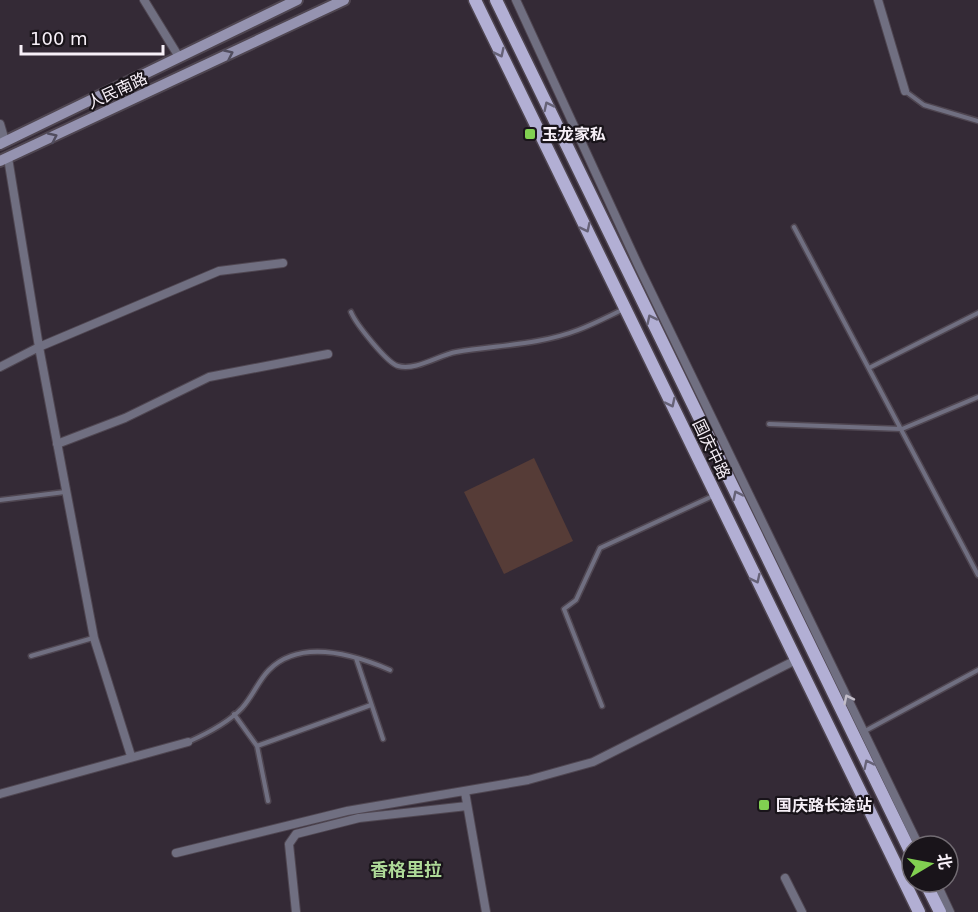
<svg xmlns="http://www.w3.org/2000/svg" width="978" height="912" viewBox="0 0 978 912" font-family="'DejaVu Sans','Noto Sans SC',sans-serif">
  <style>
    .grass { fill: #563c37 }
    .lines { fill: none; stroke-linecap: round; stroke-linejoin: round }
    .lane-casing { stroke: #4f4651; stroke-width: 7 }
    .street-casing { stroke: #4f4651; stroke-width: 10 }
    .secondary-casing { stroke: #4f4651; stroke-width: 14 }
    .primary-casing { stroke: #4f4651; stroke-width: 15 }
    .lane { stroke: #706f81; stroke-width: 4 }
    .street { stroke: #706f81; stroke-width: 8 }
    .secondary { stroke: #9593b0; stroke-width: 10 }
    .primary { stroke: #b2afd4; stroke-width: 12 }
    .oneway { stroke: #666277 }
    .oneway2 { stroke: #514d5e }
    .oneway3 { stroke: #c1bcc8 }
    .poi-dot { fill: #81d051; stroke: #19141a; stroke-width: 2 }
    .labels { text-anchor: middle; stroke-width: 4.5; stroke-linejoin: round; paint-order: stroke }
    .street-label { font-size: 16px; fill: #f7f0f8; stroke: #19141a }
    .poi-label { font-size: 16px; font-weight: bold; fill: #f7f0f8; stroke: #19141a; text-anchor: start }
    .neighbourhood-label { font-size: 18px; font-weight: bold; fill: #aeda98; stroke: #19141a }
  </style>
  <rect width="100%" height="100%" fill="#342a36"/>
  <path class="grass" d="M534,458L573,541L504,574L464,492Z"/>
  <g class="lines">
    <defs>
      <path id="lane" d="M905,91L924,105L978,121
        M794,227L978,575
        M351,312C356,324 387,363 398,366C416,371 439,355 456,352C497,345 539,345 578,330C594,324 609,316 624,309
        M869,368L978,313
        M769,424L902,429L978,397
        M0,500L65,492
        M31,656L93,638
        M356,658L383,739
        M602,706L564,609L576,600L600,548L715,495
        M234,714L257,746L268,801
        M865,731L978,670
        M188,742C206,734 229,722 242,708C253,696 258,681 269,670C301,638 355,655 390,670
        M257,746L371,705"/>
      <path id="street" d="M144,0L179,57
        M516,0L639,267L919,846
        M878,0L905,91
        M0,124L5,141
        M8,158L39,347L94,638L131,756
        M0,367L39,347L219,271L283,263
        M57,444L125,418L209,377L328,354
        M465,792L486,912
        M0,794L188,742
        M176,853L347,811L528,780L593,762L796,660
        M785,878L802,912
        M936,882L950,912
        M296,912L289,844L296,834L359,818L467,806"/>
      <path id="secondary" d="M0,144L297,0
        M0,161L344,0"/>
      <path id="primary" d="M475,0L919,912
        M496,0L912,855
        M925,882L940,912"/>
    </defs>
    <use href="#lane" class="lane-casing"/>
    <use href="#street" class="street-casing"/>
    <use href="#secondary" class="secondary-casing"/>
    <use href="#primary" class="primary-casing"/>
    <use href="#lane" class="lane"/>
    <use href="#street" class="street"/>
    <use href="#secondary" class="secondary"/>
    <use href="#primary" class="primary"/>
  </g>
  <defs><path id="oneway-chevron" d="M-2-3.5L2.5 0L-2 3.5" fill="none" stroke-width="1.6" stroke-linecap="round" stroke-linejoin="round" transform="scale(1.5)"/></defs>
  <g class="oneway">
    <use href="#oneway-chevron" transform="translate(500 53) rotate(64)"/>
    <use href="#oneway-chevron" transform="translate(548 106) rotate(-116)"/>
    <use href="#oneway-chevron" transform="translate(586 228) rotate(64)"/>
    <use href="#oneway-chevron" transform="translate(651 319) rotate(-116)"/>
    <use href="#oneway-chevron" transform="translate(671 403) rotate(64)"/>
    <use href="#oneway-chevron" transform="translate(737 495) rotate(-116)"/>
    <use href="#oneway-chevron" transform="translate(756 579) rotate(64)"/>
    <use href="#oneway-chevron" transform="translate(868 764) rotate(-116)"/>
  </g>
  <g class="oneway2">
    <use href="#oneway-chevron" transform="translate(229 54) rotate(-25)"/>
    <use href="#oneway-chevron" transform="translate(53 137) rotate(-25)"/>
  </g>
  <use class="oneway3" href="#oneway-chevron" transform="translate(848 699) rotate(-116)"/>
  <g class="poi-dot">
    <rect x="524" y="128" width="12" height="12" rx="3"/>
    <rect x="758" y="799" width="12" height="12" rx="3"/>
  </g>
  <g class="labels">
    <g class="street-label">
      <text transform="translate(117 90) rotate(-25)" y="6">人民南路</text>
      <text transform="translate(712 449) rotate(64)" y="6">国庆中路</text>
    </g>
    <g class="poi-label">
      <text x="542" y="140">玉龙家私</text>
      <text x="776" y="811">国庆路长途站</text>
    </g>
    <g class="neighbourhood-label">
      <text x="406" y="876">香格里拉</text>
    </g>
  </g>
  <g transform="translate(930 864) rotate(80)"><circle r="28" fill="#19141a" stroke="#726c73" stroke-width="1.5"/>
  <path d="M0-4.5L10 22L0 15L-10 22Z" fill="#81d051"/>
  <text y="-9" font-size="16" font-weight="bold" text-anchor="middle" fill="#f7f0f8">北</text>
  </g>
  <path d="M21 45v9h142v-9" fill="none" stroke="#f7f0f8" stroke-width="3"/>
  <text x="30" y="45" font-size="18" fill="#f7f0f8" stroke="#19141a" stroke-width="4.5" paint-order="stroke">100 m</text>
</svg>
